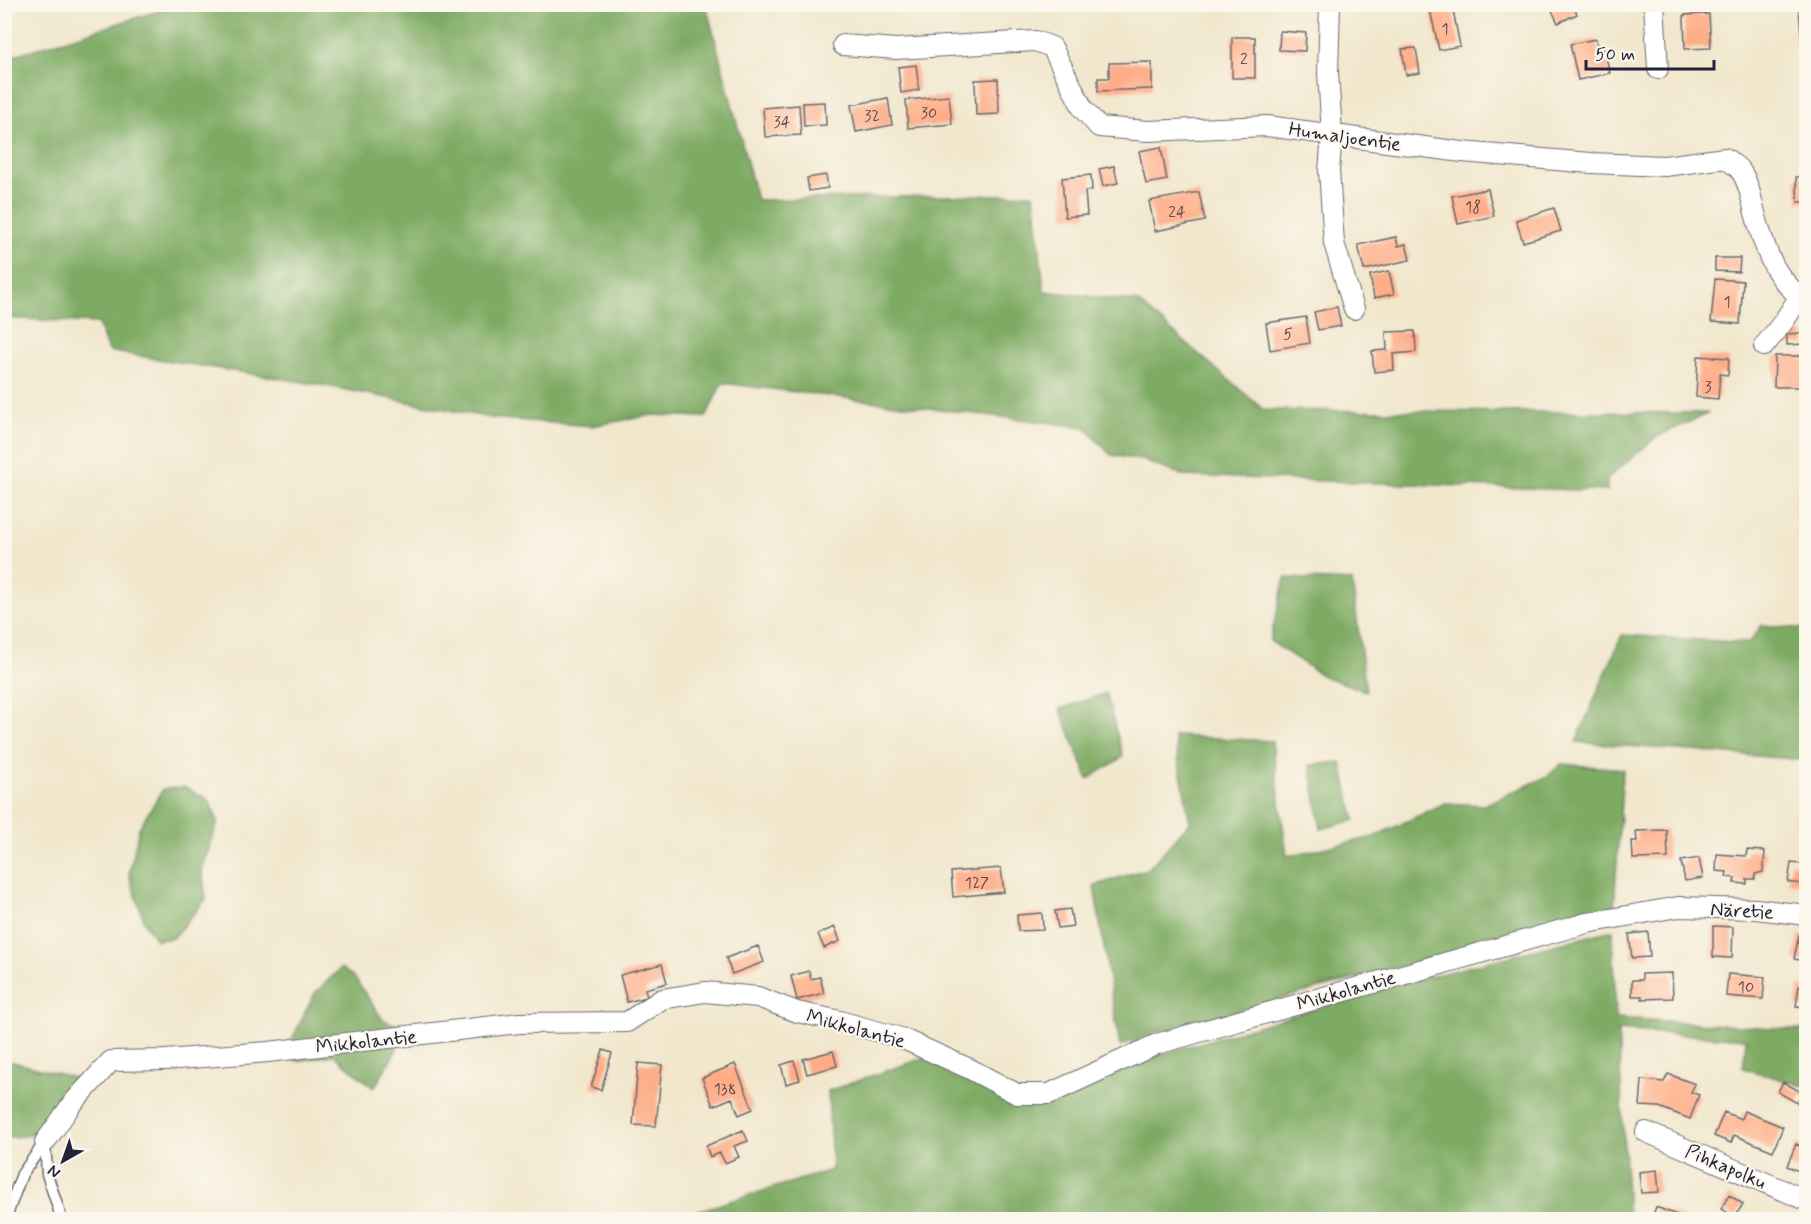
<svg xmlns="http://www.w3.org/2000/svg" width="1811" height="1224" viewBox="0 0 1811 1224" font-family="Mynerve,sans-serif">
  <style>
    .forest { fill: #7eab64; stroke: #506650; stroke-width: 1.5 }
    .building { fill: #fead87 }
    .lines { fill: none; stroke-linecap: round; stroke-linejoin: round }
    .service-casing { stroke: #6a676e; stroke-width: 13 }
    .minor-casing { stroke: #6a676e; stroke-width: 22 }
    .service { stroke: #fff; stroke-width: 10 }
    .minor { stroke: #fff; stroke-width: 20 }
    .rail-casing { stroke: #22223b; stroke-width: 7 }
    .rail { stroke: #fbf7ec; stroke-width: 4.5; stroke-dasharray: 14; stroke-linecap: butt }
    .labels { text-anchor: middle; stroke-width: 4.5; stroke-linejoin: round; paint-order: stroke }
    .number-label { font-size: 16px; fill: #59454e }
    .street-label { font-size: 20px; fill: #22223b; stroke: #fbf7ec }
  </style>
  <rect width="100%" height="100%" fill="#fbf7ec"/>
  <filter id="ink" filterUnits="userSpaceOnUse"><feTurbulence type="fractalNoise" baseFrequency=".0167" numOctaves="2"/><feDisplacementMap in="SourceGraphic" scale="12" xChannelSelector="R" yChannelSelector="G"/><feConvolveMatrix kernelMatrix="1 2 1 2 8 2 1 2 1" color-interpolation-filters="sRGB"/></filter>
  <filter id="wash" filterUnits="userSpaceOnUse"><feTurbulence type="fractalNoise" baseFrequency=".008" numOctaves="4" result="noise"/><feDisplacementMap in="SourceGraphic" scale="24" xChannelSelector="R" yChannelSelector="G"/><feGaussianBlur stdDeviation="1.35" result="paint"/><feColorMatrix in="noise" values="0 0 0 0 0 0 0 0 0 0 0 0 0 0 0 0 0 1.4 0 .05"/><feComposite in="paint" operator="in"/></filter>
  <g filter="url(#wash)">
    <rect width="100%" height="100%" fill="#f1e7cd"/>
    <path class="forest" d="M178,5H706L757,200L1034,194L1044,291L1138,302L1264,410L1709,413L1656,437L1607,479V491L1184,476L1142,460L1111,455L1085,427L722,383L706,417L652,415L591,426L491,418L321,385L108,351L98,323L5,318V58Z
      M1285,578L1352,581L1366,691L1323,676L1270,641Z
      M1762,625L1806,629V760L1576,742L1622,635L1749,643Z
      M1106,693L1123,757L1088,779L1060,709Z
      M1174,736L1272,741L1287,856L1374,837L1445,803L1484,805L1548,776L1561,764L1623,769L1614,909L1154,1033L1120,1046L1094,886L1149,868L1190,822Z
      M1341,762L1355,820L1321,829L1310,765Z
      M184,787L209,800L218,821L202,870L206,899L173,938L156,940L145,924L129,875L139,828L163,789Z
      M1613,930L1616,1018L1806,1030V1087L1743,1068L1746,1039L1618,1030L1628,1219L668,1220L832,1170L828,1091L926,1057L1012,1101L1052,1103L1162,1054L1397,985Z
      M341,968L354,977L383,1020L400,1026L397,1049L374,1088L334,1055L296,1061L292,1039L315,993Z
      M5,1060L75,1078L33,1135L5,1138Z"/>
    <g id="blocks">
      <path class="building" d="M1549,4H1573L1577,14L1558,23Z
        M1452,5L1460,46L1439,50L1430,10Z
        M1806,7V47H1802L1799,8Z
        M1709,14L1711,48L1685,49L1684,15Z
        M1280,31L1306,33L1305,51L1279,50Z
        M1232,37H1255V78H1232Z
        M1596,39L1598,50L1604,49L1610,73L1578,80L1570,44Z
        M1416,48L1420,73L1406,75L1402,49Z
        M1152,62V89L1098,91V78H1109V63Z
        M916,65L919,90L901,93L898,67Z
        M998,79L999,114L976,115L975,80Z
        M949,96L952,124L908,128L906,100Z
        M888,98L892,125L856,132L851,105Z
        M825,102L826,125L804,126L803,103Z
        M799,105L801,135L765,137L763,108Z
        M1161,147L1167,180L1146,184L1139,151Z
        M1114,166L1118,183L1103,186L1099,169Z
        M826,175L828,188L809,191L807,178Z
        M1091,175L1092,190L1085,191L1087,215L1065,217L1062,178Z
        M1806,176V202H1798L1796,177Z
        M1488,189L1494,216L1458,224L1452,196Z
        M1199,192L1205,221L1155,231L1149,201Z
        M1554,208L1561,231L1523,242L1516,220Z
        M1396,237L1398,246L1406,244L1410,260L1364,270L1358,245Z
        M1715,258H1740L1739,272L1715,271Z
        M1389,271L1394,294L1374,298L1370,275Z
        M1715,279L1743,281L1740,324L1711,322Z
        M1337,307L1341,326L1318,330L1314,312Z
        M1306,317L1310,343L1270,350L1266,323Z
        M1415,331L1416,352L1393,354L1394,370L1374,372L1372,351L1387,350L1386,332Z
        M1804,333L1805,344L1787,345V334Z
        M1698,356L1729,358L1728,375L1720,374L1718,399L1696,397Z
        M1775,356H1806V387H1774Z
        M1667,830L1668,858L1633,859L1632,841H1637L1636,831Z
        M1747,850L1765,851L1763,872L1755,874V879H1747V884L1734,883L1735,878L1726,877L1727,872L1716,871L1717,854L1746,856Z
        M1699,858L1703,878L1685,881L1681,861Z
        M1802,859L1806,860V881H1801V884L1788,882L1791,863L1801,864Z
        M1001,868L1004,892L953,897L951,872Z
        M1070,909L1073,926L1058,928L1055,911Z
        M1042,913L1043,930L1018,931L1017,915Z
        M1713,926L1733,927L1732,958L1713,957Z
        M835,927L840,941L824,948L818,934Z
        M1648,932L1650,957L1632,958L1629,934Z
        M1799,935L1806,937V961L1794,959Z
        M758,946L764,962L732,974L726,958Z
        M662,964L667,983L645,989L647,997L627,1002L620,975Z
        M809,971L811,979L820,977L824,993L797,1000L791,976Z
        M1672,973L1673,998L1642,999V996H1632V980H1642V974Z
        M1728,974L1765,977L1763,999L1726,996Z
        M1799,986L1806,987V1007L1796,1006Z
        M603,1050L612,1053L601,1090L591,1087Z
        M833,1051L837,1066L807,1074L803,1059Z
        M794,1061L800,1080L786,1084L781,1065Z
        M638,1063L662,1065L656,1126L633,1125Z
        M735,1064L753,1109L739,1115L732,1098L713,1106L702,1078Z
        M1668,1074L1695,1084L1691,1092L1699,1095L1690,1119L1659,1107L1640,1106L1642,1080L1664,1082Z
        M1783,1082L1803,1093L1797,1103L1778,1092Z
        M1744,1111L1783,1127L1773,1151L1734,1135L1731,1143L1714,1136L1724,1112L1741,1119Z
        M743,1130L748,1141L734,1146L739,1157L725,1163L720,1153L710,1157L706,1146Z
        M1796,1144L1806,1148V1170H1805L1804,1173L1787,1166Z
        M1657,1170L1659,1192L1641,1193L1639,1172Z
        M1729,1195L1743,1204L1735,1217L1721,1209Z
        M1656,1207L1687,1219V1220H1651Z"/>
    </g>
  </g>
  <g filter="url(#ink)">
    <use href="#blocks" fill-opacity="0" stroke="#6a676e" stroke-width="1.5"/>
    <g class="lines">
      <defs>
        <path id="service" d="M5,1220L22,1174L45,1142L47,1174L62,1220"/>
        <path id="minor" d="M1330,4L1328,73L1332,134L1329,171L1334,243L1354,309
          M1654,4L1658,69
          M843,45L896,49L1035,41L1052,47L1083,109L1099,127L1148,131L1267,126L1462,152L1591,163L1665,166L1725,158C1731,163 1739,167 1742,173C1749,184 1751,197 1754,209C1763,243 1773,282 1806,299
          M1764,346L1784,321L1800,296
          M1646,1132L1806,1200
          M45,1142L72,1104L111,1061L165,1060L268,1052L519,1023L627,1022L662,999L705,992L758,997L797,1012L836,1020L901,1038L970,1069L1017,1094H1049L1157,1044L1587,923L1678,907L1756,909L1806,915"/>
      </defs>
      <use href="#service" class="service-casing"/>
      <use href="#minor" class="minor-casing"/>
      <use href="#service" class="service"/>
      <use href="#minor" class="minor"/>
      <defs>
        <path id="rail" d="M4,7L11,4"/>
      </defs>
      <use href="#rail" class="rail-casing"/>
      <use href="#rail" class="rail"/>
    </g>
  </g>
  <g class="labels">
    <g class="number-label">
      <text x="1445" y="34">1</text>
      <text x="1244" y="64">2</text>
      <text x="929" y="118">30</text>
      <text x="872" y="121">32</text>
      <text x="782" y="127">34</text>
      <text x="1473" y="212">18</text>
      <text x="1177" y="217">24</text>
      <text x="1727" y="307">1</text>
      <text x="1288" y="339">5</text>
      <text x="1708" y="392">3</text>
      <text x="977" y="888">127</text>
      <text x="1746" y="992">10</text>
      <text x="725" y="1094">138</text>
    </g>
    <g class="street-label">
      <text transform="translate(1345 136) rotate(8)" y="7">Humaljoentie</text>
      <text transform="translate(1742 910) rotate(3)" y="7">Näretie</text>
      <text transform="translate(1346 990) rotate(-16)" y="7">Mikkolantie</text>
      <text transform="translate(856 1028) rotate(15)" y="7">Mikkolantie</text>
      <text transform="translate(366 1041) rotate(-6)" y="7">Mikkolantie</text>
      <text transform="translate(1726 1166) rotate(23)" y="7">Pihkapolku</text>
    </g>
  </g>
  <rect width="1811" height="1224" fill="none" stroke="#fbf7ec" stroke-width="24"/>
  <g transform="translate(63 1161) rotate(220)" stroke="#fbf7ec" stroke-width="4.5" paint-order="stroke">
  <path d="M0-4.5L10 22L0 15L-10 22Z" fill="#22223b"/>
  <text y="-9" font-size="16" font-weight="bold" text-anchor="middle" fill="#22223b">N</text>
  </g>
  <path d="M1586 60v9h128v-9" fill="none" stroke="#22223b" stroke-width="3"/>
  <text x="1595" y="60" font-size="18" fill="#22223b" stroke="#fbf7ec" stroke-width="4.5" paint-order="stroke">50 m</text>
</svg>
